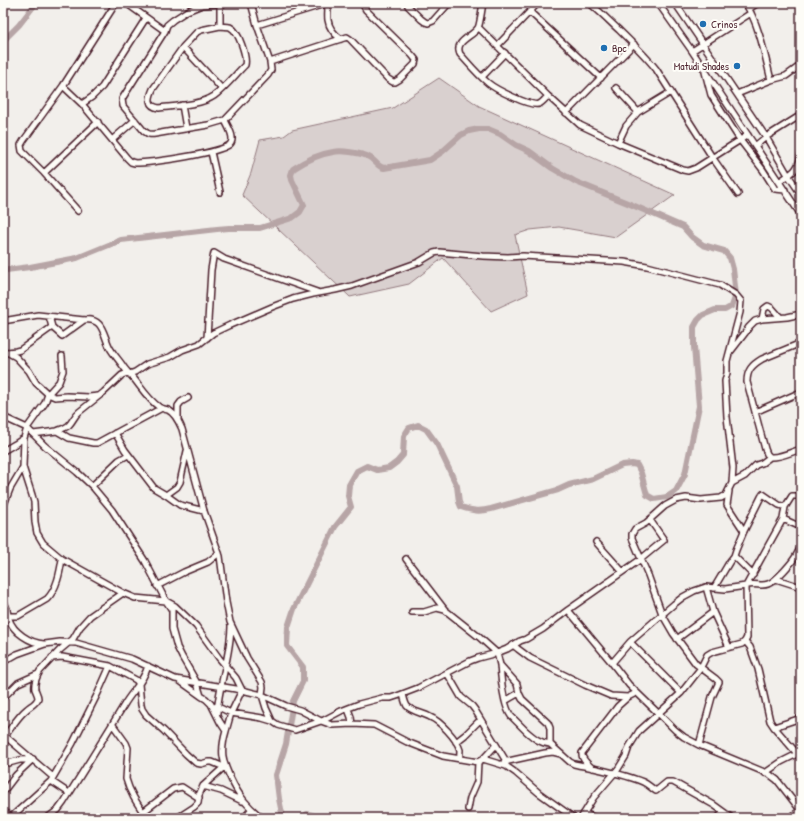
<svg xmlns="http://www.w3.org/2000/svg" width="804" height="821" viewBox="0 0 804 821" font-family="'Patrick Hand',sans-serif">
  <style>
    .green { fill: #d9d0cf; stroke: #92787d }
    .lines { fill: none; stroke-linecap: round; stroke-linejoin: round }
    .river { stroke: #b7a5a6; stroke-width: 6 }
    .minor-casing { stroke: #4a1f2b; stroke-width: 8 }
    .minor { stroke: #fdfcf7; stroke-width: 5 }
    .poi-dot { fill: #1f6fb2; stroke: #fdfcf7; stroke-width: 1.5 }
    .labels { text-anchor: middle; stroke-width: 4; stroke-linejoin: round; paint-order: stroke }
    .poi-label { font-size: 11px; fill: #4a1f2b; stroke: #fdfcf7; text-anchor: start }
  </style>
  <rect width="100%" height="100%" fill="#f2efeb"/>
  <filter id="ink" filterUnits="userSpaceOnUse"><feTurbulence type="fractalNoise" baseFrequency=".025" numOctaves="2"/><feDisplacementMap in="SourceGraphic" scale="8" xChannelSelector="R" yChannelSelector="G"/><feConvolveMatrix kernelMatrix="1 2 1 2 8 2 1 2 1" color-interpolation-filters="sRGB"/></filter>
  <g filter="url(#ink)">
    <path class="green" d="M439,78L479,106L675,195L616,237L559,227L530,230L515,235L528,294L491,311L443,258L409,284L350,297L242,195L251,173L260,140L284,136L292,130L393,108Z"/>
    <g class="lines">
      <path class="river" d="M3,41L19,25L36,3
        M3,273L6,270L30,267L77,258L121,240L217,229L229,228H260L292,218L300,212L304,205L292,180L291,175L293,169C305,161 319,154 333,152C342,150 359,153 367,156C375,159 376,166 384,168L430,160L442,152L461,135L469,131L479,129H488L500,134L516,145L529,151L552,168L576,182L630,204L683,227L692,237L703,245L724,251L730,258L733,269L736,295L732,306L725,310H715L703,315L698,320L694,327V347L699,406L685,474L676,491L667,497L654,499L647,495L641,473L637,465L632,464L622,465L593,479L569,485L558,490L491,509C479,512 473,511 461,507L459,502L457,486L437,444L426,429L418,425L409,428L404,436L403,455L397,462L389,468L377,470L367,466L357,471L349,485L348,496L351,507L335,527L294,609L288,627L287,646L303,667V681L293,701L286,744L276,775L279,799L283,818
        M302,818L307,814L312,815L319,818"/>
      <defs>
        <path id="minor" d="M126,3L165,31
          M190,3L201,4
          M229,3L202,5L187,11L173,20L167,25L165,31L122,99L123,106L144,131C148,134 150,135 155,134L208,125L225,120L268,75L271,70L270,62L257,25L251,3
          M327,3C329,9 327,14 328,20C329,28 334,34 341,39
          M407,3L408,6L421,19L425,22L428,23L433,21L449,3
          M483,3C482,8 480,25 478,28C472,37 454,41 460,54C469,64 478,75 488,83C495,89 530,107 539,104C542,103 545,99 548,96
          M589,3C600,11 609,21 619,30C632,43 645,55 656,69L712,157L738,194
          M658,3L692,51L801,215
          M675,3L688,22L703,44L766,137L788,175L801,194
          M745,3C759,23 765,56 771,80
          M220,4V26
          M749,9L758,3
          M530,12L601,78
          M257,25L328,3
          M220,26C223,27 227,26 230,27C239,31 247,57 245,65C235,75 225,88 214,96C201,105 175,106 159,108C147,106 149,98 153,89L183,47L197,32L201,30Z
          M479,28L548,96L580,125L618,143L683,170L688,171L696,168L748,135
          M497,46L538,3
          M183,47L222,89
          M692,51L751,13
          M270,62L347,37L350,39L388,79L393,82H395L400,79L415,64L416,60L412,55L366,10L362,3
          M705,72L711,95L740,140L763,170L775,189L785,190
          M482,77L505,53
          M63,86L82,104L127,158L131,162L135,163C148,163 226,153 231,143C235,136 227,126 225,120
          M616,88L638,112
          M737,94L771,80L786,76L801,65
          M82,104L92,97L102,87L146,18
          M182,105L186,128
          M566,113L634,44
          M112,140L135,120
          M618,143L626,126L638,112L671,92
          M755,146L766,137L801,115
          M211,152L220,192
          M44,173L98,122
          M779,182C791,173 798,172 801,155
          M78,211L44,173L22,151L21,145L24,140L63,86L116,3
          M49,316L52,327L62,336L84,320
          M762,319L764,309L768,306L772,308L780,317
          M3,321L38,315L84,320C104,317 103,336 110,348C114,355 119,360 123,366C126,371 131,375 135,380C142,389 149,400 159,407C162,409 165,409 168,410C175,413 179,422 182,429L204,511L220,556L226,602L230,622L247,658L262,682L263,687L262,695L266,708L272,721L278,725L295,730L324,720L341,711L359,704L382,698H391L397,696L418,688L470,661L478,658L497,653L507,649L520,641L526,639L543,629L568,610L641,559L664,540L650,520
          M207,338L211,270L213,258L214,253L224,259L317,292
          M3,350L16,357L29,371L36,383L48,394L55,397L67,396L89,397L98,396
          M731,351L745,333L749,327L755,321L762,319L787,317L801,314
          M7,352L16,351L20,350L52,327
          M129,374L135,372L147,364L170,357L182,350L199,344L213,333L230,325L272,307L293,299L313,294L335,290L352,286L405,267L419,262L434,253L439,252L483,256L508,257L523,256L624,262L647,266L720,285L736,295L741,301L740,312L727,361V373L725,381L727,417L733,468L732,483L726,495L721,498L701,500L686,498L676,500L665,506L646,523L635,529L632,534V538L648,575L662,614L673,633L696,664L716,679L719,682L712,697L699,745
          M755,412L801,392
          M3,417L27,428L45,446L77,472L92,486L112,510L145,561L166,601L172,610V629L177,647L182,657L197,683L201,696L206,699L211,704L220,722L226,731C220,751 222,761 231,779C239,796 247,806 262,818
          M178,420V406L181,402L188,398
          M57,431C61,429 66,428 69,425C73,421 74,416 79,412L104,392L122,375L128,373
          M115,433L125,450L154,488L166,495L180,505L204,511
          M33,434L57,431L69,438L93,443H97L160,409
          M24,438L23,467L32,495L34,502L35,522L37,533L43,543L62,559L123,593L135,598L166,601L175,606L196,626L219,658L236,678L242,690L231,713L226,731
          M3,451L15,444L24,438L27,428L45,403L48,394L59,382L63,371L62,356
          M770,457L767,454L765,449L747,382C747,370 752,365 762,359L801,343
          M732,483L745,476L756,465L762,463L770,457C780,458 791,452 801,449
          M92,486L119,460L128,455
          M729,491L727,505L744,531
          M166,495L177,487L180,482L187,451
          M3,507L10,489L23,467
          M783,519L801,527
          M596,542L622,571
          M734,556L753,575
          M406,559L445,610L479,637L497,653L500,665L517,684L519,693L522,699L548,723L550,728V744L570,762L574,764C597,769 621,773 643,782C648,784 651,788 656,791L667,782H673L714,805L732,818
          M776,579L801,587
          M157,586L184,572L208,562L219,553
          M706,587L713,612L729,647
          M714,588L730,561L734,556L736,550L744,531L761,497L763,494L779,505L785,507
          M3,601C9,608 6,611 9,619C13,632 30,643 44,644
          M568,610L612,663L629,685L659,714L675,730L684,737L699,745L769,774L777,780L801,811
          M412,612H424L437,608L445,610
          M8,616H18L47,599C57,589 60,572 62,559
          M677,639L713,612
          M745,641L750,647L758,669L770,721L774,727L801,758
          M630,642L681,693
          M513,645L518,649L530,658L585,685L611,696L628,697
          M52,658L62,657L73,659L110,666L136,680L139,684L141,705L142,709L146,715L164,731L186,754L196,763L201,764L208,762H212L224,767
          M3,662L17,654L45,644L60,642L76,643L132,659L175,679L242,690L262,695L286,706L300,710L321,721L332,725L352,724L374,725L407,742L443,756L478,762L483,759L506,766L516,773L539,793L574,818
          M612,663L630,642L674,604L683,597L694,591L706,587L725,589L746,586L768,546L783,519L785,507L792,496H797L801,498
          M500,665C501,679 503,705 511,716C516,721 521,726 526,731C534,738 540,743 550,744
          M447,673L461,697L472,706L475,710L506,761V766
          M180,681L201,696
          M403,694C404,698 405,703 407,706C412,712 424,713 430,717C440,721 457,739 460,750C460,753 460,756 459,759
          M3,698L18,683L38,674
          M505,701L519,693
          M216,706L231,713L262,718L272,721
          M348,709L351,717L352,724
          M217,713C219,683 231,655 231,625
          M113,725L126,743L128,748L126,779C130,794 139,806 147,818
          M774,727L801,718
          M5,736L53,777
          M3,738L5,736C12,727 18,716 27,709C30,706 37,703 38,698C38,695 36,692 35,689C34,683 37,676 40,671L60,650L73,639L80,627L90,616L123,593
          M456,742L465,735L478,722L481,721
          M3,758L9,763L20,760L33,759
          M483,759L496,745
          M504,762L545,753L553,752L561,754
          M592,768C588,764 581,759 582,753L618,706L628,697L636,693
          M765,773L781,762L797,754
          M51,781L69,793
          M203,786L221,791L242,801
          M3,792L16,775L33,759
          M468,809L470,798L477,782L478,762
          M3,810L10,817
          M143,812L173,789L182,787L199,798
          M584,813L595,818
          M10,818L51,781L73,743L98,693L110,666
          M47,818L58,810L64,802C84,770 104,738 124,705C132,691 143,683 148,666
          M177,818L194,807L198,803L199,795L203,786L224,767
          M244,818L251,810
          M581,818L594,797L618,769L626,756L629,747L639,731L681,693L700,669L707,655L712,652L742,644L745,641L747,637L746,586C753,582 761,587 768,584C776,581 793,562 797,554C799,551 800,548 801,545
          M718,818L723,812
          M790,818L800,810"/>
      </defs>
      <use href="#minor" class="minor-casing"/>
      <use href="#minor" class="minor"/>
    </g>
  </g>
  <g class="poi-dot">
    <circle cx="703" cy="24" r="4"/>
    <circle cx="604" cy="48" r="4"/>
    <circle cx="737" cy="66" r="4"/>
  </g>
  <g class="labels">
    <g class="poi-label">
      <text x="711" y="28">Crinos</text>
      <text x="612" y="52">Bpc</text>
      <text x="729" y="70" text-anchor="end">Matudi Shades</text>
    </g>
  </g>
  <rect width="804" height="821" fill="none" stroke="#fdfcf7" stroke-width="16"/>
  <rect x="8" y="8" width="788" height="805" fill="none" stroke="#4a1f2b" stroke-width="1.5" filter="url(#ink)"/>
</svg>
